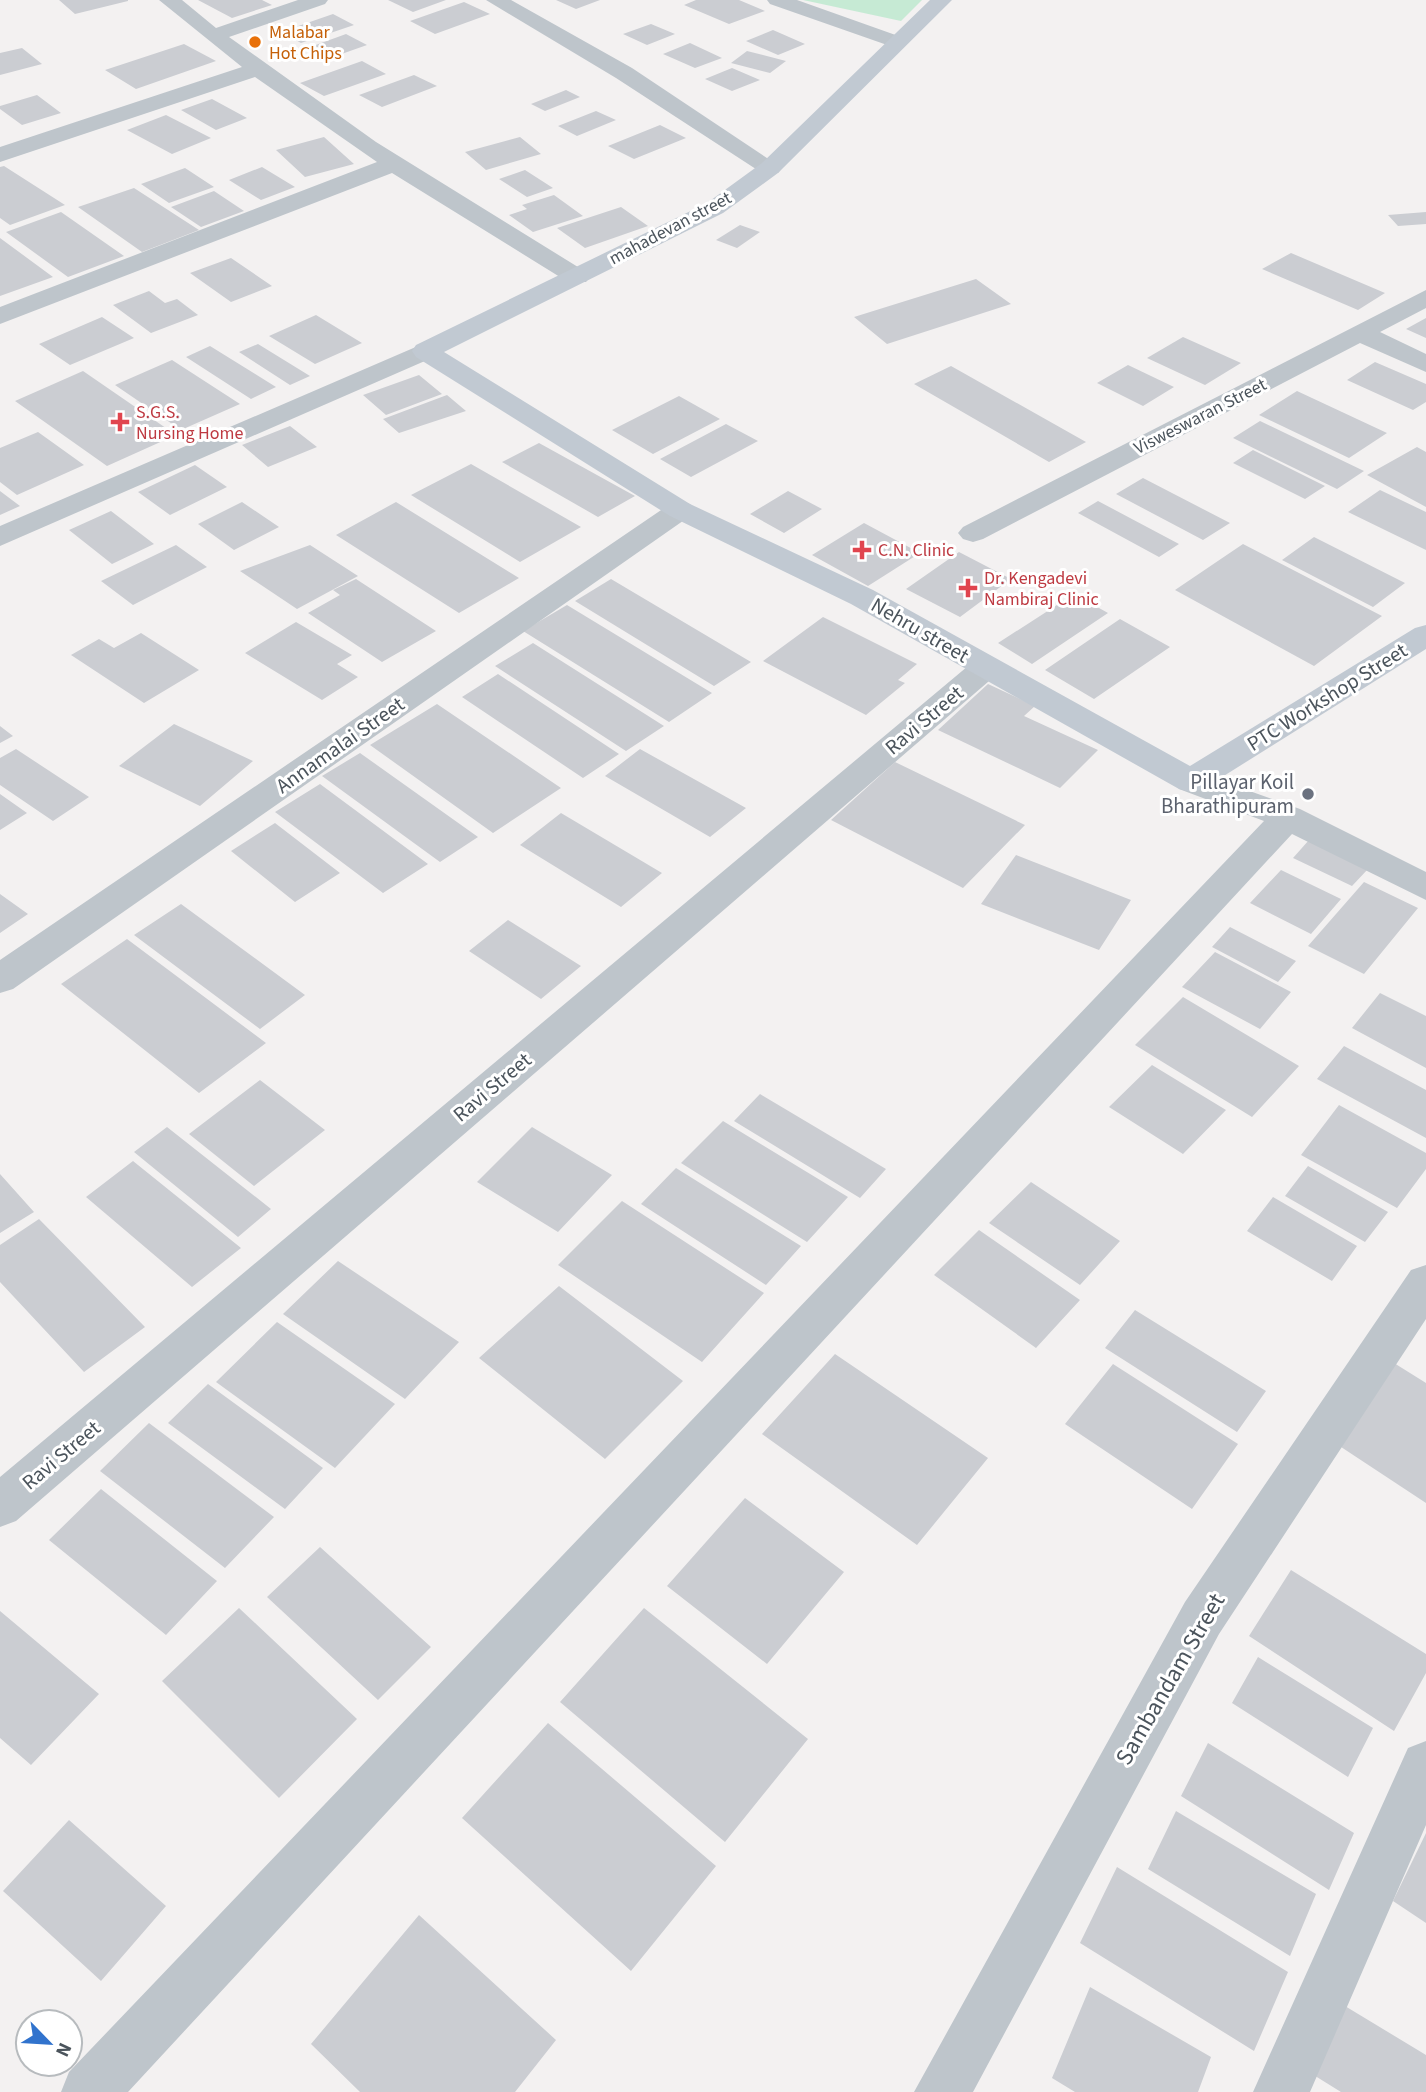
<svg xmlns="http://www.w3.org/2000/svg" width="1426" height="2092" viewBox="0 0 1426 2092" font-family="'Source Sans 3',sans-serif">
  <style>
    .green { fill: #c6ead4 }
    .building { fill: #cbcdd2 }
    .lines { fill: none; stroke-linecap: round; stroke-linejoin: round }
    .street { fill: #bec5cb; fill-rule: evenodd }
    .secondary { fill: #c1c9d2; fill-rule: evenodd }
    .food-dot { fill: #e8710a; stroke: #fff; stroke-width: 2.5 }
    .health-dot { fill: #e0444e; stroke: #fff; stroke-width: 2.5 }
    .worship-dot { fill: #6b7280; stroke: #fff; stroke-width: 2.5 }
    .labels { text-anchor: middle; stroke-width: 6; stroke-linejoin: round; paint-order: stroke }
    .far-food-label { font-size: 18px; fill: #c56008; stroke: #fff; text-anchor: start }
    .far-street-label { font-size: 18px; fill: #4b545c; stroke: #fff }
    .far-health-label { font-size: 18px; fill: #be3a42; stroke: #fff; text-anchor: start }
    .street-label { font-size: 21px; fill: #4b545c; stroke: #fff }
    .worship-label { font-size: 21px; fill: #5b616d; stroke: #fff; text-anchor: end }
    .near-street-label { font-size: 24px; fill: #4b545c; stroke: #fff }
  </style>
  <rect width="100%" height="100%" fill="#f3f1f1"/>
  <path class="green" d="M803,0H922L901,21Z"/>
  <path class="building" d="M59,0H128V1L75,14Z
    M198,0H262L272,5L232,18Z
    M388,0H446L413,12Z
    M556,0H600L576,9Z
    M696,0H739L765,11L729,24L684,5Z
    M464,2L490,14L435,34L410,21Z
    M333,14L354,25L301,43L281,32Z
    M651,24L675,34L647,45L623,34Z
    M773,30L805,44L778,55L746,41Z
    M346,34L367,45L333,57L313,46Z
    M690,43L722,58L695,68L663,54Z
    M184,44L216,61L136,89L105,70Z
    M22,48L42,64L0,75V53Z
    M747,51L786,61L770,73L731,63Z
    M362,61L386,74L324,96L300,83Z
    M732,68L760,80L732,91L705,79Z
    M414,75L437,86L382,107L359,95Z
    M566,90L580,97L545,111L531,104Z
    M37,95L61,113L22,125L0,109V106Z
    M212,99L247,118L216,130L181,110Z
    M596,111L616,120L577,136L558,126Z
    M166,115L211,138L172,154L127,130Z
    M660,125L686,138L634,159L608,146Z
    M324,137L354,164L305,177L276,150Z
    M520,137L541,154L486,170L465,152Z
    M4,166L65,205L10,225L0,218V167Z
    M262,167L295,187L261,200L229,180Z
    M185,168L214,187L169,203L141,184Z
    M525,170L553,188L527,197L499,179Z
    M134,188L199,230L142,252L78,207Z
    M214,191L244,211L201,227L171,207Z
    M554,195L583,216L533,232L509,215L527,209L522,205Z
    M621,207L648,226L585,248L557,228Z
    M61,212L124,256L68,277L6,232Z
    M1426,212V224L1398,226L1388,215Z
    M740,225L760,232L737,248L716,240Z
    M0,238L53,277L0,296Z
    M1291,253L1385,293L1358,310L1262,269Z
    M231,258L272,286L231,302L190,273Z
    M976,279L1011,304L887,344L854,317Z
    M149,291L165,303L177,299L198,315L151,333L113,305Z
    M316,315L362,343L315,364L269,336Z
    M102,317L134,338L70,365L39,344Z
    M1426,318V338L1406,329Z
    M1183,337L1241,363L1205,385L1147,358Z
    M258,344L310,376L290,385L239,352Z
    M210,346L276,387L251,399L186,357Z
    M172,360L240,404L181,430L115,385Z
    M1375,362L1426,384V402L1413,410L1347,380Z
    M1128,365L1174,387L1143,406L1097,383Z
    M951,366L1086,442L1049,462L914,384Z
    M83,371L176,435L107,466L15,401Z
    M419,375L442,394L386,415L363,395Z
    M1297,391L1387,433L1349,458L1259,415Z
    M447,395L466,411L399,433L383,419Z
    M679,396L720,419L653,454L612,430Z
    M1260,421L1364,471L1337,489L1233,438Z
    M726,424L758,441L691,477L660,459Z
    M290,426L317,447L268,467L242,445Z
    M38,432L84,465L17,495L0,482V448Z
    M539,443L635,496L598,517L502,462Z
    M1417,447L1426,452V507L1367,475Z
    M1253,450L1325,486L1305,499L1233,463Z
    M471,464L581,527L520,562L411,495Z
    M195,465L227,487L170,515L138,492Z
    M1143,478L1230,523L1203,540L1116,494Z
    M1380,490L1426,512V550L1348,512Z
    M0,491L20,506L0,515Z
    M788,491L822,509L784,533L750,514Z
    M1098,501L1179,544L1159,557L1078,513Z
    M242,502L279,527L234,550L198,524Z
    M396,502L519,578L459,613L336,535Z
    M111,511L154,544L112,564L69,530Z
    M864,523L920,553L868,586L812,555Z
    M1314,537L1405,583L1373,607L1282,560Z
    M1243,544L1382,616L1314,666L1175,590Z
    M176,545L207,567L133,605L101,581Z
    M310,545L358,576L297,609L240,571Z
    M959,552L1011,579L960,617L906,589Z
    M356,579L436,631L382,662L308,613L340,595L333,590Z
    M611,579L751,662L714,686L575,601Z
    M1074,594L1108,613L1032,664L998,643Z
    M567,605L712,693L669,722L523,631Z
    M823,617L917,664L898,680L905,683L866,715L763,661Z
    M1120,619L1170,647L1094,699L1045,670Z
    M296,622L352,655L337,664L358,677L322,700L245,653Z
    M141,633L199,670L144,703L71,655L99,639L114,648Z
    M533,643L664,726L626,751L495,666Z
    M498,674L619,754L583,778L462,697Z
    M988,684L1035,706L1024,716L1098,750L1060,788L938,730Z
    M437,704L561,788L493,833L370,745Z
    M174,724L253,761L200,806L119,766Z
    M0,726L13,736L0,743Z
    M16,749L89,797L53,821L0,785V758Z
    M640,749L746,808L710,837L605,776Z
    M360,753L478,837L440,862L322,776Z
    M895,762L1025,825L963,888L831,820Z
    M320,784L428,864L383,893L275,812Z
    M0,794L27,813L0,830Z
    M561,813L662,873L621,907L520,845Z
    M275,823L340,873L295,902L231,851Z
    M1309,840L1368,869L1352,886L1293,858Z
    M1016,855L1131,900L1099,950L981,904Z
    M1281,870L1341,899L1311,934L1250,903Z
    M1364,882L1418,908L1364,974L1308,946Z
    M0,894L28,914L0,933Z
    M181,904L305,995L260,1029L134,935Z
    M508,920L581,966L541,999L469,951Z
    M1230,927L1296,961L1278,982L1212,947Z
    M127,939L266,1043L199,1093L61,984Z
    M1215,952L1291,992L1260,1029L1182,987Z
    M1380,993L1426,1016V1068L1352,1028Z
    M1183,997L1299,1066L1252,1117L1135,1045Z
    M1344,1046L1426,1090V1138L1317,1079Z
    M1152,1065L1226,1110L1183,1154L1109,1107Z
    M260,1080L325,1130L254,1186L189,1134Z
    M760,1094L886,1169L860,1198L734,1121Z
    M1339,1105L1426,1153V1169L1397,1208L1301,1155Z
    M723,1121L848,1197L807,1242L681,1163Z
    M167,1127L271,1209L238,1237L134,1152Z
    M532,1127L612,1175L558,1232L477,1182Z
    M133,1161L241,1248L192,1287L86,1197Z
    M1308,1166L1388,1212L1365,1242L1285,1196Z
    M676,1168L801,1246L766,1285L641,1204Z
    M0,1174L34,1212L0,1233Z
    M1031,1182L1120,1241L1080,1285L989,1223Z
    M1273,1197L1357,1246L1332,1281L1247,1231Z
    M622,1201L764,1293L702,1362L558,1265Z
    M39,1219L145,1327L84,1372L0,1282V1245Z
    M979,1230L1080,1300L1036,1348L934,1275Z
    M338,1261L459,1342L405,1399L283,1314Z
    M559,1286L683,1381L605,1459L479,1358Z
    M1135,1310L1266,1391L1237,1432L1105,1348Z
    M277,1322L395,1404L335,1468L216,1382Z
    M835,1354L988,1458L917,1545L762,1434Z
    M1394,1363L1426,1383V1503L1335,1443Z
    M1113,1364L1238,1444L1192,1509L1065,1424Z
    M208,1384L323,1468L285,1509L168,1423Z
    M149,1423L274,1517L225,1568L100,1471Z
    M101,1489L217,1581L166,1635L49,1540Z
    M745,1498L844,1572L767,1664L667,1586Z
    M320,1547L431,1647L378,1700L267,1597Z
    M1291,1570L1426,1654V1673L1394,1731L1249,1636Z
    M239,1608L357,1719L279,1798L162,1681Z
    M644,1608L808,1739L725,1842L560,1702Z
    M0,1611L99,1694L31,1765L0,1738Z
    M1258,1657L1373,1728L1348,1777L1232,1703Z
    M548,1723L716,1866L631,1971L462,1818Z
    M1208,1743L1354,1833L1329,1890L1181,1796Z
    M1176,1811L1316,1894L1290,1956L1148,1869Z
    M69,1820L166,1906L101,1981L3,1891Z
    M1426,1833V1923L1393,1901Z
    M1117,1867L1288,1972L1254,2051L1080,1943Z
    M419,1915L556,2040L515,2092H360L311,2044Z
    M1090,1987L1211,2057L1198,2092H1075L1052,2078Z
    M1340,2003L1426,2055V2092H1341L1312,2074Z"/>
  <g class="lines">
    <path class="street" d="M159,0H182L216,28L298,0H328L325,4L229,37L376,142L586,272L590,277L586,282H568L392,173L0,324V307L377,162L255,77L0,162V147L242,67Z
      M486,0H511L632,68L782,168L778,173H762L616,78Z
      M767,0H797L904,38L908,42L904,46H890L770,4Z
      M1426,290V308L1380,332L1426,354V372L1360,343L983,539L973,542L963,539L958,533L963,527Z
      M425,343L434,345L438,351L434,357L0,546V526Z
      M680,501L690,504L695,510L690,516L13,989L0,993V960L670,504Z
      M985,658L996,661L1001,668L996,675L16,1521L0,1527V1477L974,661Z
      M1191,770L1300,809L1426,872V900L1292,834L128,2092H61L69,2072L1264,821L1179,789L1174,781L1179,773Z
      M1426,1265V1319L1219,1634L973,2092H914L1185,1602L1411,1270Z
      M1426,1741V1825L1310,2092H1253L1408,1748Z"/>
    <path class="secondary" d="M930,0H952L778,173L723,213L444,352L690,504L873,590L1190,766L1415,628L1426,625V649L1203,789L1191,792L1179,789L851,604L670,516L416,357L412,351L416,345L707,203L762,163Z"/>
  </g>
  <circle class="food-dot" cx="255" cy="42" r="7"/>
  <g class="health-dot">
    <path d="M116.5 411.5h7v7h7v7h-7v7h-7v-7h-7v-7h7z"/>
    <path d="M858.5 539.5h7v7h7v7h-7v7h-7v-7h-7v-7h7z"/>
    <path d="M964.5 577.5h7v7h7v7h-7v7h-7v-7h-7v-7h7z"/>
  </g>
  <circle class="worship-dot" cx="1308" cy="794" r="7"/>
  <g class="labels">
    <g class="far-food-label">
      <text x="269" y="38">Malabar<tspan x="269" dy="21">Hot Chips</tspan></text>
    </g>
    <g class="far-street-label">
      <text transform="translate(670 228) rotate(-28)" y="6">mahadevan street</text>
      <text transform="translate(1200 416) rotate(-27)" y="6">Visweswaran Street</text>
    </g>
    <g class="far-health-label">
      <text x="136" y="418">S.G.S.<tspan x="136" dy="21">Nursing Home</tspan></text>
      <text x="878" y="556">C.N. Clinic</text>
      <text x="984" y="584">Dr. Kengadevi<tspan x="984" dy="21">Nambiraj Clinic</tspan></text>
    </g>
    <g class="street-label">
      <text transform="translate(920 630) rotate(30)" y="7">Nehru street</text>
      <text transform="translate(1327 697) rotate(-32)" y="7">PTC Workshop Street</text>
      <text transform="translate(924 720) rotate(-40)" y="7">Ravi Street</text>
      <text transform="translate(340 745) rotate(-35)" y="7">Annamalai Street</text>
      <text transform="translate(492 1087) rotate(-40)" y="7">Ravi Street</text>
      <text transform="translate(61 1455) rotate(-40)" y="7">Ravi Street</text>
    </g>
    <g class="worship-label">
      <text x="1294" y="789">Pillayar Koil<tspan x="1294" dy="24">Bharathipuram</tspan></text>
    </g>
    <g class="near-street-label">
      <text transform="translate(1170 1679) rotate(-60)" y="8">Sambandam Street</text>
    </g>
  </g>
  <g transform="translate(49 2043) rotate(115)"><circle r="33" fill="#ffffff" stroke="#b7bbbe" stroke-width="2"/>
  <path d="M0-5L12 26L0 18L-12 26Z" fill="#3173cd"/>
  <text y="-10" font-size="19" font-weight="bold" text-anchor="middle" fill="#4b545c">N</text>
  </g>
</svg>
